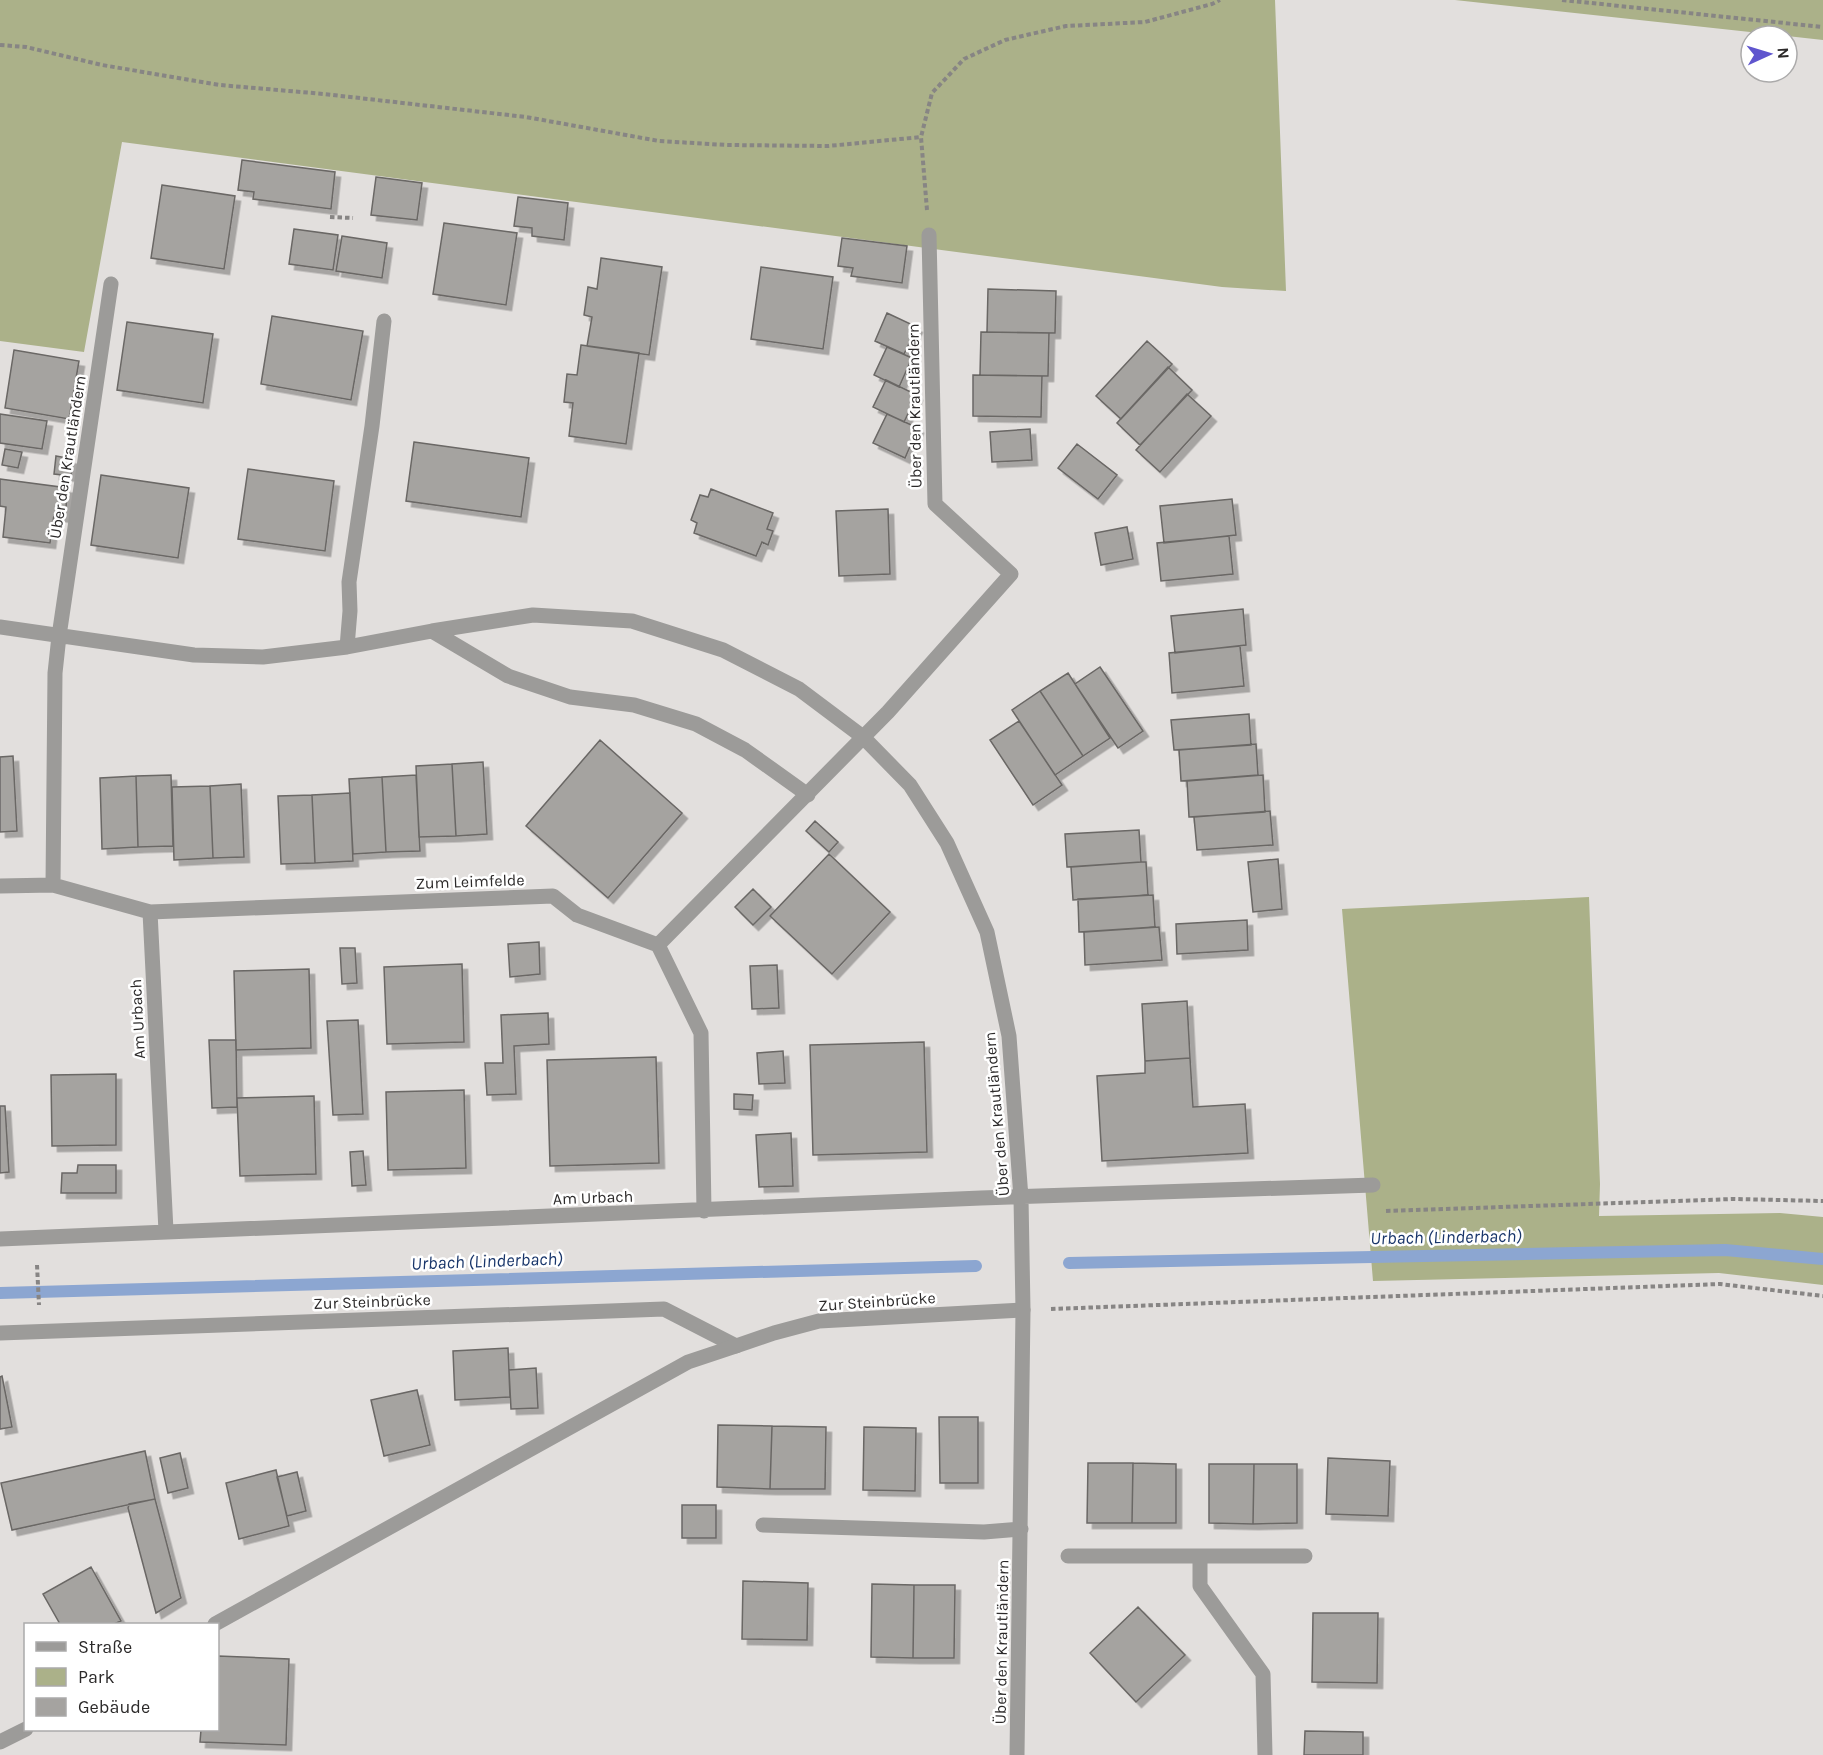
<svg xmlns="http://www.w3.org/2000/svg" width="1823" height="1755" viewBox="0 0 1823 1755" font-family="Karla,sans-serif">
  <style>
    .green { fill: #abb189 }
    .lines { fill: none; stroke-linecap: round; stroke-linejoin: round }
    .stream { stroke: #8ca6d1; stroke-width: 12 }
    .building { fill: #a5a3a0; stroke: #6a6765; stroke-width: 1.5; filter: url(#shadow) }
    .path { stroke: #878584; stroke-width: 4; stroke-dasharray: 4.5 3; stroke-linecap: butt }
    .service { stroke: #9c9b99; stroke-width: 15 }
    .minor { stroke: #9c9b99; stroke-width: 15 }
    .labels { text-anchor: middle; stroke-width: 5; stroke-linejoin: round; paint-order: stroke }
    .street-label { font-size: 16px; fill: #2c2a2a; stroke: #fff }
    .water-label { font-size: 18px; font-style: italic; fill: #18356a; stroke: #fff }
  </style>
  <defs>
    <filter id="shadow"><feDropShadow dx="5.5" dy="5.5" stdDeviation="0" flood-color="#0004"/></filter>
  </defs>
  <rect width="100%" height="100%" fill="#e2dfdd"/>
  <path class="green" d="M0,0H1275L1286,291L1222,287L122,142L84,352L0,341Z
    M1455,0H1823V40L1787,36Z
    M1589,897L1600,1184L1599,1216L1780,1213L1823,1217V1285L1719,1273L1373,1281L1342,909Z"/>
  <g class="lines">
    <path class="stream" d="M1069,1263L1725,1250L1823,1259
      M0,1293L976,1266"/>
  </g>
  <path class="building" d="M242,160L335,172L331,209L253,199L254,192L238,190Z
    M376,177L422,183L417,220L371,215Z
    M162,185L235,196L224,269L151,258Z
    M518,197L568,203L564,240L532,236V228L514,226Z
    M444,223L517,233L506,305L433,294Z
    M294,229L338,235L333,270L289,264Z
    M342,236L387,243L382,278L336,271Z
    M842,238L907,246L902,283L851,276L853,268L838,266Z
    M601,258L662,267L649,355L587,346L592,317L584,315L588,287L597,289Z
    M761,267L833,277L823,349L751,339Z
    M988,289L1056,291L1055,333L987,332Z
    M887,313L917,327L904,354L875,341Z
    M272,316L363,331L351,400L261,384Z
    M127,322L213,334L203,403L117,390Z
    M981,332L1049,333L1048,376L980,375Z
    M1147,341L1172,364L1121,419L1096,396Z
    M581,345L639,353L626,444L569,436L573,403L564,402L567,374L577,375Z
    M887,347L912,358L899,387L874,375Z
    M14,350L79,361L69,419L5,408Z
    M1168,367L1192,390L1140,445L1117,423Z
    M973,375L1042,376L1041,417L973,416Z
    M886,380L917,395L904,422L873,407Z
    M1187,394L1211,416L1160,472L1136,450Z
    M0,414L47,421L42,449L0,443Z
    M887,414L918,428L905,458L873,443Z
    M1030,429L1032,460L992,462L990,432Z
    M414,442L529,458L521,517L406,501Z
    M1077,444L1117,475L1098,499L1058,468Z
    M5,449L22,452L18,468L2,465Z
    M56,456L73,459L71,476L54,474Z
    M248,469L334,481L325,551L238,539Z
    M101,475L189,488L178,558L91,545Z
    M0,479L68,488L65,517L54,515L50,543L3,537L6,507L0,506Z
    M711,489L773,513L767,529L773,531L768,545L762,542L756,556L694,533L697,523L691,520L700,495L708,497Z
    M1232,499L1236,535L1164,543L1160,506Z
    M888,509L890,574L839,576L836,511Z
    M1127,527L1133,559L1101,565L1095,533Z
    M1229,536L1233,574L1161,581L1157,543Z
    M1243,609L1246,645L1175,653L1171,616Z
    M1240,646L1244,686L1172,693L1169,653Z
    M1100,667L1143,731L1118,748L1075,684Z
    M1068,673L1110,738L1083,756L1040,691Z
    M1040,691L1083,756L1055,775L1012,710Z
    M1249,714L1251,745L1174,750L1171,720Z
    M1019,721L1062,785L1033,805L990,740Z
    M600,740L682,813L608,898L526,826Z
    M1256,744L1258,775L1181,781L1179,750Z
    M13,756L17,831L0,832V757Z
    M483,762L487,834L456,836L452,764Z
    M452,764L456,836L419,837L416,766Z
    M171,775L173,846L138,847L136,776Z
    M416,775L420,851L386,852L382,777Z
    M1263,775L1265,812L1189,817L1187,781Z
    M136,776L138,847L102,849L100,778Z
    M382,777L386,852L353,854L349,779Z
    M241,784L244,857L213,858L210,786Z
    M210,786L213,858L174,860L172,787Z
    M350,793L353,861L315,863L312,795Z
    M312,795L315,863L281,864L278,796Z
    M1270,811L1273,845L1197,850L1194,817Z
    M815,821L838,842L829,852L806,831Z
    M1139,830L1141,862L1067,867L1065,834Z
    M829,854L890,912L832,974L770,916Z
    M1278,859L1282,909L1253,912L1248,862Z
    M1141,862H1146L1148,895L1073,900L1071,867Z
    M753,889L771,907L753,925L735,907Z
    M1153,895L1155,927L1079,932L1078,899Z
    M1247,920L1248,950L1177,954L1176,924Z
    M1159,927L1162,960L1085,965L1084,932Z
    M539,942L540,974L510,977L508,944Z
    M340,948H355L357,983L342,984Z
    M462,964L464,1042L387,1044L384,967Z
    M777,965L779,1008L752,1009L750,966Z
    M309,969L311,1048L236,1050L234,971Z
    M1187,1001L1190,1058L1145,1061L1142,1004Z
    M548,1013L549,1044L514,1046L516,1094L487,1095L485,1063H503L501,1015Z
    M358,1020L363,1114L333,1115L327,1021Z
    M209,1040H236L237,1107L212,1108Z
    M924,1042L927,1152L813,1155L810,1045Z
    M783,1051L785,1083L759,1084L757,1053Z
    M656,1057L659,1163L550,1166L547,1060Z
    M1190,1058L1193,1107L1245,1104L1248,1153L1102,1161L1097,1076L1145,1073V1061Z
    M116,1074V1145L52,1146L51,1075Z
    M464,1090L466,1168L388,1170L386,1092Z
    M734,1094L753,1095L752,1110L734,1109Z
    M314,1096L316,1174L240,1176L237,1098Z
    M0,1106H5L9,1172L0,1173Z
    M791,1133L793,1186L759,1187L756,1135Z
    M363,1151L366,1185L352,1186L350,1152Z
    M78,1165H116V1193H61L62,1173H77Z
    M508,1348L510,1397L455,1400L453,1351Z
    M536,1368L538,1408L511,1409L509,1370Z
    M2,1376L12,1427L0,1429V1377Z
    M417,1390L430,1445L384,1456L371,1400Z
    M939,1417H978V1483H940Z
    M718,1425L772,1426L770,1489L717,1487Z
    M772,1426L826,1427L825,1489H770Z
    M864,1427L916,1428L915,1491L863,1490Z
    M145,1451L155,1499L12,1530L1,1483Z
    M180,1453L188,1488L168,1493L160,1458Z
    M1328,1458L1390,1461L1388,1516L1326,1514Z
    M1088,1463H1133L1132,1523H1087Z
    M1133,1463L1176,1464V1523H1132Z
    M1209,1464H1254L1253,1524L1209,1523Z
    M1254,1464H1297V1523L1253,1524Z
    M276,1470L289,1526L239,1539L226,1483Z
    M297,1472L306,1511L287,1516L277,1477Z
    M155,1499L181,1598L156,1613L128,1508L129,1504Z
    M682,1505H716V1538H682Z
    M91,1567L121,1621L114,1624H60L43,1594Z
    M743,1581L808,1583L807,1640L742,1639Z
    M872,1584L914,1585L913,1658L871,1657Z
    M914,1585H955L954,1658H913Z
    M1138,1607L1185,1655L1136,1702L1090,1653Z
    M1313,1613H1378L1377,1683L1312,1682Z
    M218,1656L289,1659L286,1745L200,1742L201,1730H218Z
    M1305,1731L1363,1732V1755H1304Z"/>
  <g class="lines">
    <path class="path" d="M1562,0L1823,27
      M0,45L26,47L102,65L220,85L324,94L526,117L659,141L727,145L828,146L921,137
      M927,210L921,137L932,93L964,59L1005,40L1066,26L1145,22L1212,4L1220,0
      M330,217L353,218
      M1386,1211L1734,1199L1823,1201
      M37,1265L39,1305
      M1051,1309L1720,1284L1823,1296"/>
    <path class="service" d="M0,1333L664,1309L736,1346L774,1333L819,1321L1023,1310"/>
    <path class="minor" d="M0,627L194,655L263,657L347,647L432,631L533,615L632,621L723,650L799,689L863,737L910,785L947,843L987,932L1009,1036L1021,1198L1023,1310L1017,1755
      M432,631L508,676L570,697L634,705L696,724L745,750L808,795
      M347,647L350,611L349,582L372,426L384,321
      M53,885L55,673L59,636L111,284
      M0,886L53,885L150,912L553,896L577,915L658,945L701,1033L704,1211
      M150,912L166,1231
      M658,945L888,712L1011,574L935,504L929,235
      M0,1239L981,1198L1373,1185
      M763,1525L984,1532L1021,1529
      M1068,1556H1305
      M1200,1557V1586L1263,1674L1265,1755
      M215,1624L688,1362L736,1346
      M0,1742L26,1729"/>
  </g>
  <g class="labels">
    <g class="street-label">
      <text transform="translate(914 406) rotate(-91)" y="6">Über den Krautländern</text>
      <text transform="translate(67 457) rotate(-81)" y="6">Über den Krautländern</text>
      <text transform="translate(470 881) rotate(-2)" y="6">Zum Leimfelde</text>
      <text transform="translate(137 1019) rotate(-93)" y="6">Am Urbach</text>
      <text transform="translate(996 1114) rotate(-95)" y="6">Über den Krautländern</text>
      <text transform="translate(593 1197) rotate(-2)" y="6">Am Urbach</text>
      <text transform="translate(372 1301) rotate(-2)" y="6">Zur Steinbrücke</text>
      <text transform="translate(877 1301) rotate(-4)" y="6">Zur Steinbrücke</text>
      <text transform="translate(1001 1642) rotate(-89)" y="6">Über den Krautländern</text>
    </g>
    <g class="water-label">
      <text transform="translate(1446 1237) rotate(-1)" y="6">Urbach (Linderbach)</text>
      <text transform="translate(487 1261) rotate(-2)" y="6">Urbach (Linderbach)</text>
    </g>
  </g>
  <rect x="24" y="1623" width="195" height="108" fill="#ffffff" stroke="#abaaaa" stroke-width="1.5"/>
  <rect x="36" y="1642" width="30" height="9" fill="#9c9b99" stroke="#abaaaa" stroke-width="1.5"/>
  <text x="78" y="1653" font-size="18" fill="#2c2a2a">Straße</text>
  <rect x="36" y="1668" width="30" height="18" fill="#abb189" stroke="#abaaaa" stroke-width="1.5"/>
  <text x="78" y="1683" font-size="18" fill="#2c2a2a">Park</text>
  <rect x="36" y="1698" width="30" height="18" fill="#a5a3a0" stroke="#abaaaa" stroke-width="1.5"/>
  <text x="78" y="1713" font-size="18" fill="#2c2a2a">Gebäude</text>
  <g transform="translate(1769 54) rotate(86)"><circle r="28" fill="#ffffff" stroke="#abaaaa" stroke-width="1.5"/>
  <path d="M0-4.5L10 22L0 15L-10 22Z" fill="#5f55ce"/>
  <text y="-9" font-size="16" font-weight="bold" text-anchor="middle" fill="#2c2a2a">N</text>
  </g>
</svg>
